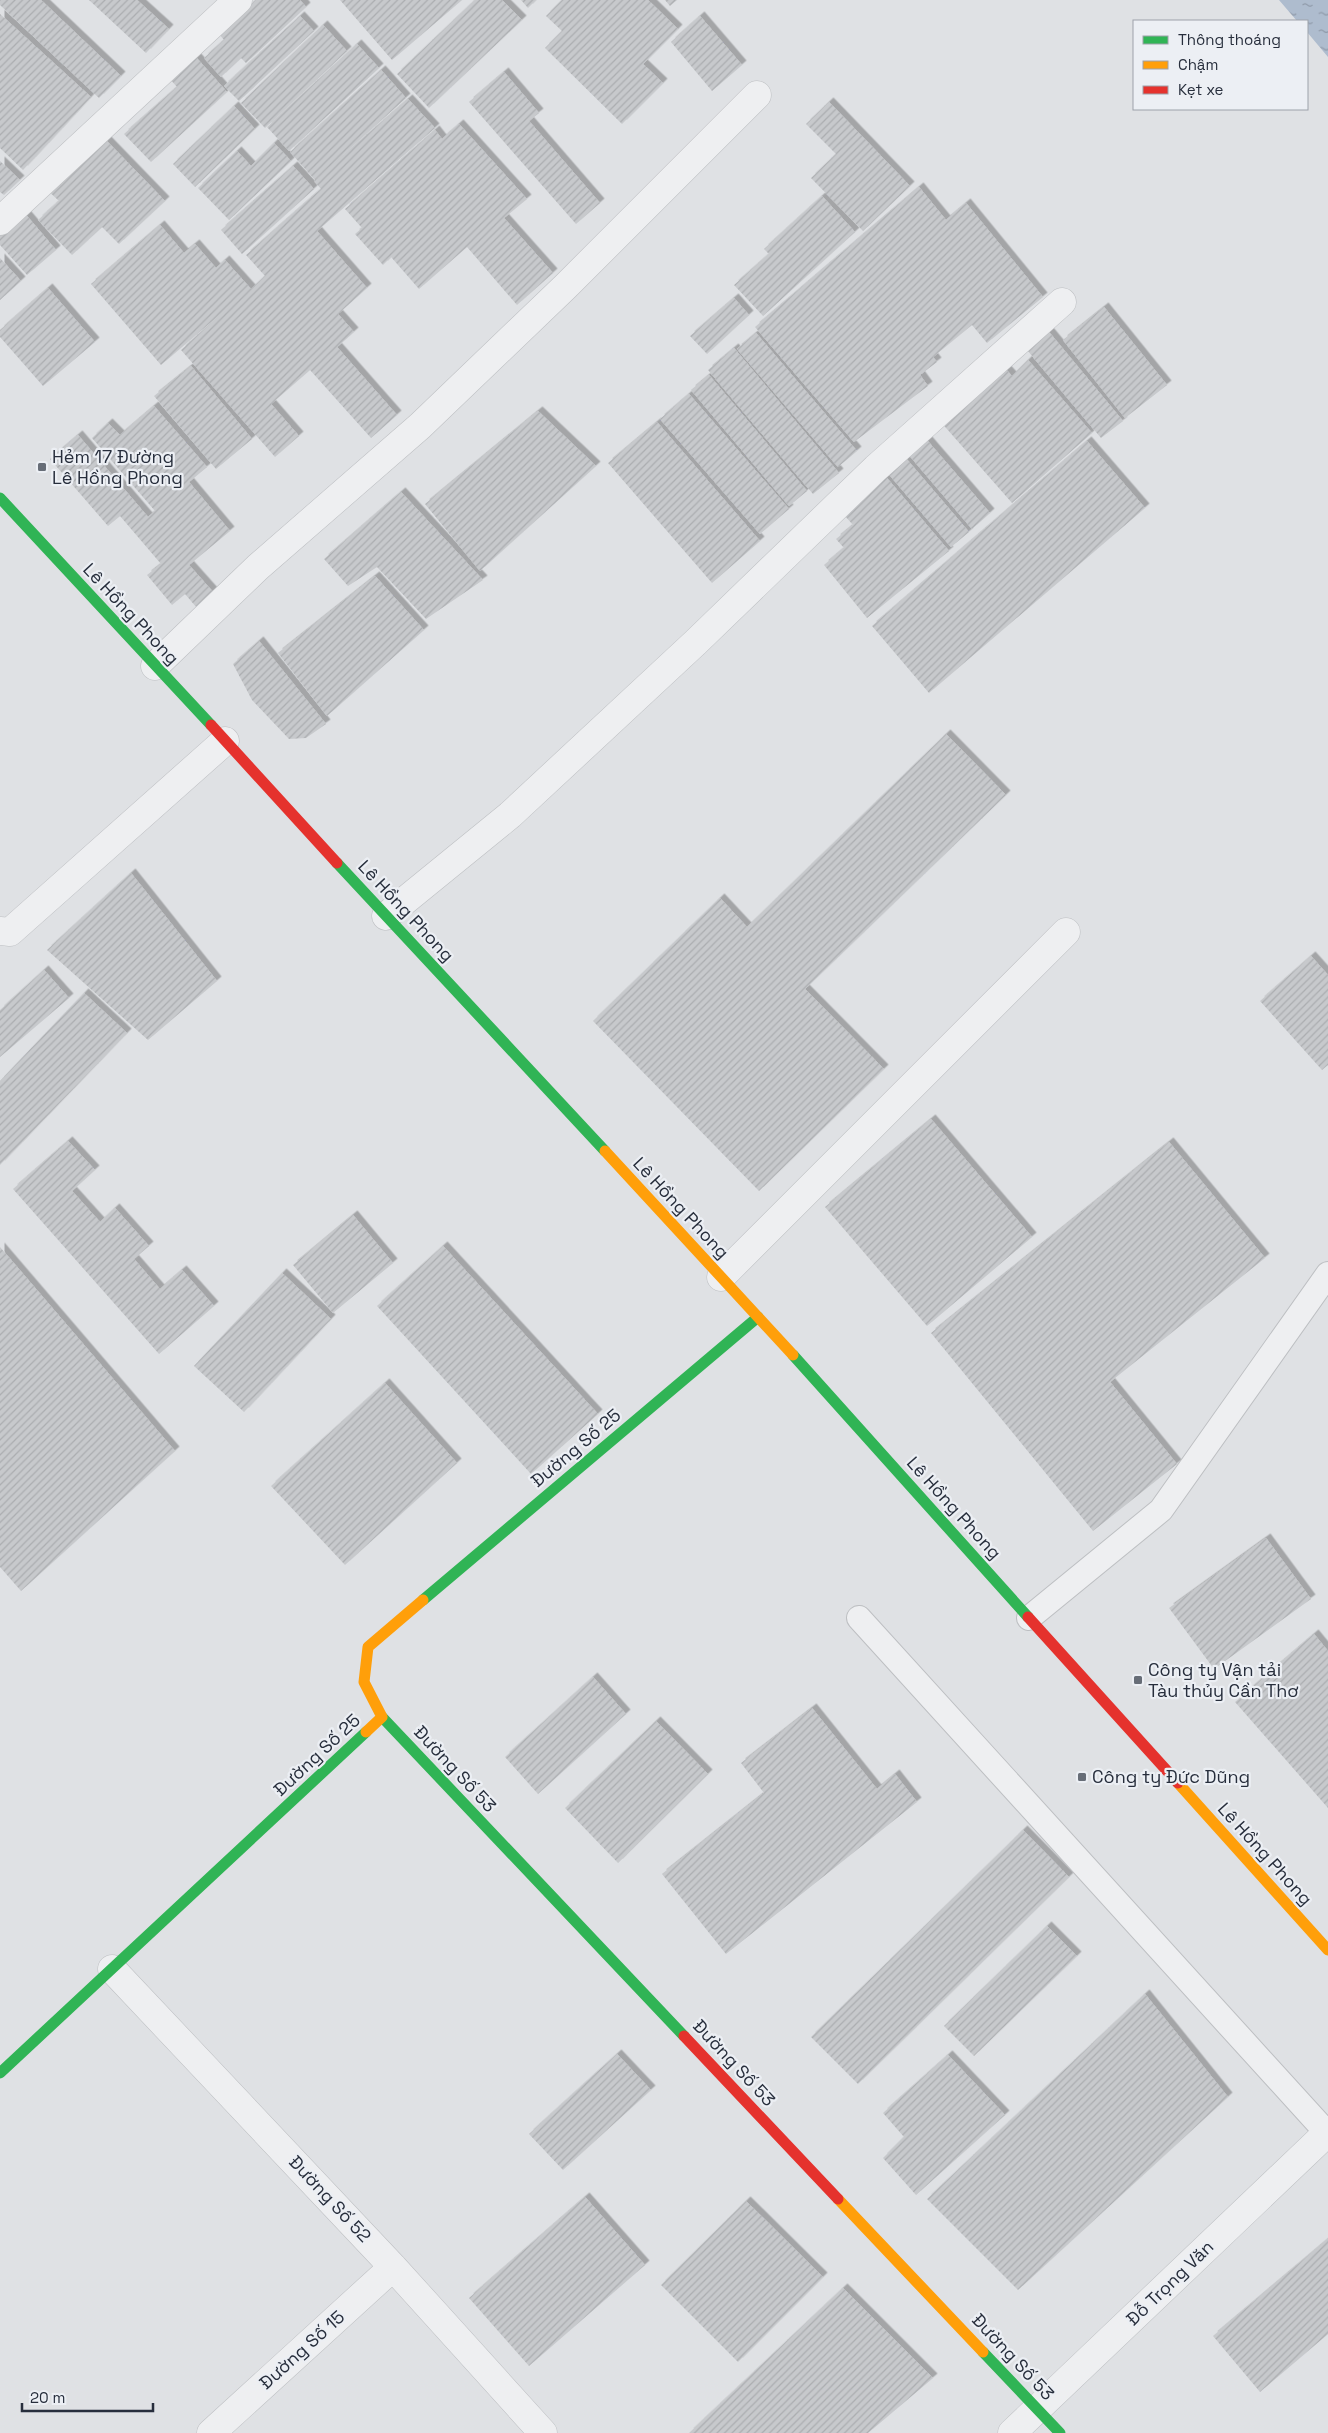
<svg xmlns="http://www.w3.org/2000/svg" width="1328" height="2433" viewBox="0 0 1328 2433" font-family="'Space Grotesk',sans-serif">
  <style>
    .water { fill: url(#water-ripples) }
    .building { fill: url(#building-hatch); filter: url(#shadow) }
    .lines { fill: none; stroke-linecap: round; stroke-linejoin: round }
    .lane-casing { stroke: #bdbfc2; stroke-width: 26 }
    .street-casing { stroke: #bdbfc2; stroke-width: 29 }
    .lane { stroke: #eeeff1; stroke-width: 24 }
    .street { stroke: #eeeff1; stroke-width: 28 }
    .fast { stroke: #30b455; stroke-width: 11 }
    .slow { stroke: #ff9f0a; stroke-width: 11 }
    .jam { stroke: #e5322d; stroke-width: 11 }
    .poi-dot { fill: #676d77; stroke: #eceff4; stroke-width: 2 }
    .labels { text-anchor: middle; stroke-width: 4.5; stroke-linejoin: round; paint-order: stroke }
    .poi-label { font-size: 18px; fill: #272e3c; stroke: #eceff4; text-anchor: start }
    .street-label { font-size: 18px; fill: #272e3c; stroke: #eceff4 }
  </style>
  <defs>
    <pattern id="water-ripples" width="26" height="14" patternUnits="userSpaceOnUse" patternTransform="scale(1.25)"><rect width="26" height="14" fill="#aebcce"/><path d="M2 4q2-2 4 0t4 0M15 11q2-2 4 0t4 0" fill="none" stroke="#8e99a8"/></pattern>
    <pattern id="building-hatch" width="6" height="6" patternUnits="userSpaceOnUse" patternTransform="scale(1.25)"><rect width="6" height="6" fill="#c7c9cc"/><path d="M-1 1l2-2M0 6l6-6M5 7l2-2" fill="none" stroke="#abadb0"/></pattern>
    <filter id="shadow"><feDropShadow dx="4.5" dy="-4.5" stdDeviation="0" flood-color="#0004"/></filter>
  </defs>
  <rect width="100%" height="100%" fill="#dfe1e4"/>
  <path class="water" d="M1279,0H1328V57L1307,32V21H1297Z"/>
  <path class="building" d="M0,0H41L121,76L99,98L0,5Z
    M89,0H137L169,29L146,53Z
    M256,0H300L306,7L246,63L241,58L221,77L204,58L224,40L219,34Z
    M340,0H462L392,60Z
    M475,0H502L522,20L429,108L397,74Z
    M521,0H536L528,8Z
    M562,0H648L678,29L643,64L663,83L622,124L545,48L562,31L546,16Z
    M665,0H677L670,6Z
    M0,14L91,97L23,170L0,148Z
    M300,16L314,31L239,101L224,86Z
    M700,16L742,65L712,91L671,42Z
    M323,25L347,51L265,128L241,103Z
    M357,44L379,68L289,151L267,127Z
    M194,55L227,92L151,162L124,134L177,87L169,78Z
    M381,70L406,98L315,180L290,152Z
    M504,72L539,113L529,121L600,203L576,224L469,102Z
    M408,99L435,128L317,231L367,288L338,314L354,332L337,347L397,415L371,438L310,370L271,404L299,436L275,457L181,350L238,299L161,365L91,284L160,225L184,253L195,244L216,268L225,260L251,289L265,276L246,255L321,189L314,181Z
    M829,102L910,186L863,231L811,178L836,154L806,124Z
    M234,106L255,129L195,187L173,164Z
    M459,124L527,199L504,218L553,273L517,305L467,247L419,289L391,257L383,265L355,234L362,228L345,209L435,130L442,139Z
    M101,135L165,201L119,244L102,227L72,255L38,220L59,201L45,188Z
    M274,143L291,161L229,220L198,188L237,151L251,166Z
    M0,161L20,180L4,195L0,192Z
    M293,166L314,189L242,254L221,230Z
    M919,187L946,220L966,203L1043,297L987,343L972,325L933,357L937,362L920,375L928,386L854,442L755,327Z
    M822,196L855,232L763,316L734,285L769,254L764,249Z
    M21,209L56,250L27,275L0,245V228Z
    M0,258L21,281L0,300Z
    M48,288L95,342L43,386L0,337V330Z
    M734,298L749,315L707,354L690,336Z
    M1104,307L1167,385L1125,418L1063,340Z
    M1044,326L1123,421L1101,438L1022,344Z
    M756,333L857,451L838,467L737,349Z
    M734,348L839,473L813,494L708,370Z
    M1028,360L1092,433L1012,503L939,420L1002,365L1012,376Z
    M191,366L252,439L216,469L154,396Z
    M709,375L807,491L789,506L691,390Z
    M689,394L789,509L760,534L660,419Z
    M154,406L207,467L189,482L230,531L189,565L214,593L197,608L185,594L172,605L147,575L161,564L120,516L108,526L50,459L78,435L148,517L155,511L92,438L108,423L120,435Z
    M538,411L596,466L480,571L425,504Z
    M657,422L760,541L712,583L608,463Z
    M926,439L990,513L972,529L908,454Z
    M1087,441L1145,508L929,693L872,626Z
    M904,456L969,532L951,547L886,471Z
    M881,471L949,551L867,618L824,565L844,548L836,539L853,525L837,507Z
    M401,492L483,580L426,619L377,567L348,586L324,559Z
    M375,576L424,630L327,716L278,653Z
    M259,641L326,724L306,738L289,739L252,700L233,664Z
    M946,734L1006,795L805,989L884,1069L759,1191L593,1021L720,898L747,927Z
    M131,873L217,981L148,1040L47,950Z
    M1311,956L1328,975V1065L1322,1070L1260,1001Z
    M44,970L69,998L0,1057V1010Z
    M84,993L127,1033L0,1165V1081Z
    M931,1119L1032,1237L927,1326L825,1207Z
    M68,1141L95,1170L72,1191L100,1222L115,1208L149,1246L134,1259L160,1289L182,1270L214,1306L159,1354L13,1189Z
    M1169,1142L1265,1258L1110,1382L1177,1464L1093,1531L931,1333Z
    M353,1215L393,1263L333,1313L293,1265Z
    M443,1246L598,1414L531,1474L377,1306Z
    M0,1247L175,1451L21,1591L0,1567Z
    M282,1273L331,1319L244,1412L194,1366Z
    M385,1383L457,1463L345,1565L271,1486Z
    M1266,1538L1311,1599L1214,1669L1169,1608Z
    M1314,1634L1328,1651V1808L1235,1702Z
    M593,1677L626,1714L538,1794L505,1757Z
    M812,1708L877,1789L895,1774L917,1802L726,1954L662,1874L764,1793L741,1763Z
    M656,1721L708,1774L618,1863L565,1808Z
    M1023,1830L1069,1877L858,2084L811,2037Z
    M1047,1926L1077,1956L974,2056L944,2026Z
    M1145,1994L1228,2097L1018,2290L927,2199Z
    M617,2054L651,2090L563,2170L529,2134Z
    M948,2055L1005,2115L916,2195L883,2158L904,2137L883,2113Z
    M585,2197L645,2265L529,2366L469,2298Z
    M746,2201L823,2277L738,2362L661,2285Z
    M1328,2239V2334L1260,2392L1213,2336Z
    M843,2288L933,2378L868,2433H689Z"/>
  <g class="lines">
    <defs>
      <path id="lane" d="M859,1618L1327,2133
        M1029,1618L1161,1510L1328,1274"/>
      <path id="street" d="M0,221L238,0
        M155,666L258,567L420,426L566,286L757,95
        M386,916L510,815L696,642L876,468L1062,302
        M0,931L10,932L225,741
        M721,1277L1066,932
        M112,1969L393,2267L543,2433
        M211,2433L393,2267
        M1012,2433L1328,2132"/>
    </defs>
    <use href="#lane" class="lane-casing"/>
    <use href="#street" class="street-casing"/>
    <use href="#lane" class="lane"/>
    <use href="#street" class="street"/>
    <path class="fast" d="M0,498L211,725
      M337,863L605,1151
      M793,1355L1028,1617
      M423,1600L758,1317
      M382,1717L684,2036
      M0,2073L366,1732
      M983,2352L1060,2433"/>
    <path class="slow" d="M605,1151L793,1355
      M366,1732L382,1717L364,1682L368,1647L423,1600
      M1178,1783L1328,1950
      M838,2199L983,2352"/>
    <path class="jam" d="M211,725L337,863
      M1028,1617L1178,1783
      M684,2036L838,2199"/>
  </g>
  <g class="poi-dot">
    <rect x="37" y="462" width="10" height="10" rx="2.5"/>
    <rect x="1133" y="1675" width="10" height="10" rx="2.5"/>
    <rect x="1077" y="1772" width="10" height="10" rx="2.5"/>
  </g>
  <g class="labels">
    <g class="poi-label">
      <text x="52" y="463">Hẻm 17 Đường<tspan x="52" dy="21">Lê Hồng Phong</tspan></text>
      <text x="1148" y="1676">Công ty Vận tải<tspan x="1148" dy="21">Tàu thủy Cần Thơ</tspan></text>
      <text x="1092" y="1783">Công ty Đức Dũng</text>
    </g>
    <g class="street-label">
      <text transform="translate(131 614) rotate(47)" y="6">Lê Hồng Phong</text>
      <text transform="translate(406 911) rotate(47)" y="6">Lê Hồng Phong</text>
      <text transform="translate(681 1208) rotate(47)" y="6">Lê Hồng Phong</text>
      <text transform="translate(576 1448) rotate(-40)" y="6">Đường Số 25</text>
      <text transform="translate(954 1508) rotate(48)" y="6">Lê Hồng Phong</text>
      <text transform="translate(317 1755) rotate(-43)" y="6">Đường Số 25</text>
      <text transform="translate(455 1769) rotate(47)" y="6">Đường Số 53</text>
      <text transform="translate(1265 1854) rotate(48)" y="6">Lê Hồng Phong</text>
      <text transform="translate(734 2063) rotate(47)" y="6">Đường Số 53</text>
      <text transform="translate(330 2199) rotate(47)" y="6">Đường Số 52</text>
      <text transform="translate(1170 2283) rotate(-44)" y="6">Đỗ Trọng Văn</text>
      <text transform="translate(302 2350) rotate(-42)" y="6">Đường Số 15</text>
      <text transform="translate(1013 2357) rotate(47)" y="6">Đường Số 53</text>
    </g>
  </g>
  <rect x="1133" y="20" width="175" height="90" fill="#eceff4" stroke="#9da2aa"/>
  <rect x="1143" y="36" width="25" height="8" fill="#30b455" stroke="#9da2aa"/>
  <text x="1178" y="45" font-size="15" fill="#272e3c">Thông thoáng</text>
  <rect x="1143" y="61" width="25" height="8" fill="#ff9f0a" stroke="#9da2aa"/>
  <text x="1178" y="70" font-size="15" fill="#272e3c">Chậm</text>
  <rect x="1143" y="86" width="25" height="8" fill="#e5322d" stroke="#9da2aa"/>
  <text x="1178" y="95" font-size="15" fill="#272e3c">Kẹt xe</text>
  <path d="M22 2403v8h131v-8" fill="none" stroke="#272e3c" stroke-width="2.5"/>
  <text x="30" y="2403" font-size="15" fill="#272e3c" stroke="#eceff4" stroke-width="4" paint-order="stroke">20 m</text>
</svg>
